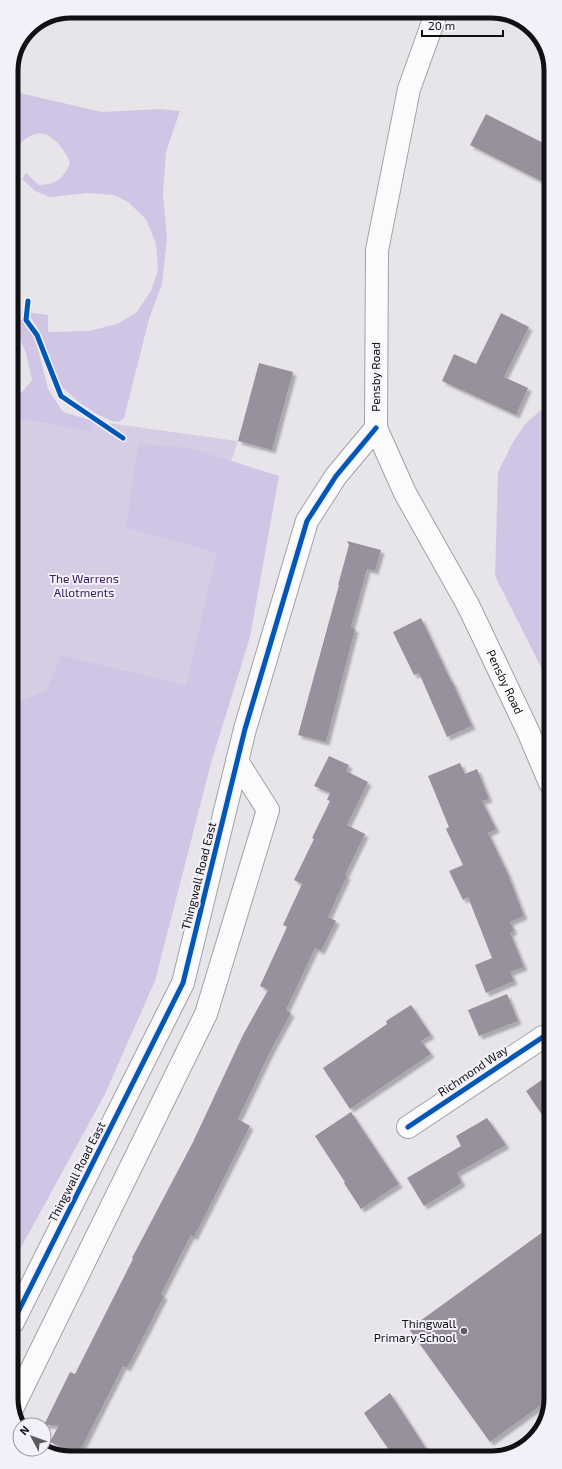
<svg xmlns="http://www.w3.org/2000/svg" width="562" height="1469" viewBox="0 0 562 1469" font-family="'Exo 2',sans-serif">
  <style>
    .green { fill: #d5cde4 }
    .forest { fill: #d0c5e5 }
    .building { fill: #96919c; filter: url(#shadow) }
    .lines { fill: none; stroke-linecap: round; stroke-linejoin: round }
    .street-casing { stroke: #a2a0a4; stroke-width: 24 }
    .secondary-casing { stroke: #a2a0a4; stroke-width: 24 }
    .street { stroke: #fbfbfc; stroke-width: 22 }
    .secondary { stroke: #fbfbfc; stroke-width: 22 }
    .cycleway-casing { stroke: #f3f0f9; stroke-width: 8 }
    .cycleway { stroke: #0057b8; stroke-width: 5 }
    .poi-dot { fill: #5c5b5e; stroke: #f3f0f9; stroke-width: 1.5 }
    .labels { text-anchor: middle; stroke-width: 4; stroke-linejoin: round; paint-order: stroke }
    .street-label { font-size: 12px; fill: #111013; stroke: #f3f0f9 }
    .park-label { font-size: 12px; fill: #3c2160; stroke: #f3f0f9 }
    .poi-label { font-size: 12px; fill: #111013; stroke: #f3f0f9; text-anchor: end }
    .rim { fill: none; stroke: #111013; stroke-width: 5 }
  </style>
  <defs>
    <filter id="shadow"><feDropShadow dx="3.5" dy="3.5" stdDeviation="1" flood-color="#0004"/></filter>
  </defs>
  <rect width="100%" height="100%" fill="#e7e5ea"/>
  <path class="green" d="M12,417L91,432L93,421L238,441L231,461L191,448L126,528L216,553L186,685L61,655L46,690L15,703L12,702Z"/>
  <path class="forest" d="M11,91L102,112L159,109L180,111L166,152L163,194L167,239L162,284L149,319L124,418L119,422L112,421L97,414L80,403L63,388L54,372L39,330L27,312L48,315V332L89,331L117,324L136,313L151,291L158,270L156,244L146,219L128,202L114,195L88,193L50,197L35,191L22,179L26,173L39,185C57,184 63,179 70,163C66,152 59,142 49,136C37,128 18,140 17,153C17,157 19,162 20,165L16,170L13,166L11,160Z
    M11,316L22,320L34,333L48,389L63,412L93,421L91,432L12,417V395L22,392L32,380L26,353L17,333L12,330Z
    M549,408L550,510L547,565L550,576V685L495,576L498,472L513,442L525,424L540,411Z
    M138,444L191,448L279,476L250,637L211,763L155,981L104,1096L13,1262L12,702L15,703L46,690L61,655L186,685L216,553L126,528Z"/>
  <path class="building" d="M486,114L549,146V185L470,145Z
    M501,313L529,327L504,377L528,388L516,415L442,381L454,354L476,364Z
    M259,363L293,372L272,450L238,441Z
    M347,541L381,550L375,571L367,569L351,627L355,629L326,742L298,735L339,585H338L349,545Z
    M421,618L451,681H452L472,726L447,737L419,673L414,675L393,632Z
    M329,756L349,765L346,771L368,782L347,825L365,834L345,875L347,876L328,917L336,921L321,951L315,948L286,1010L291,1013L270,1052L238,1119L250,1126L194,1237L191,1235L161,1294L164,1296L150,1324L127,1368L123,1366L78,1455L50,1442L59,1425H44L70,1372L75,1374L133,1259L132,1258L193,1142L243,1035L268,990L260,986L287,927L283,925L302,884L294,880L314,839L312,838L330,801L327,800L330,793L314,786Z
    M460,763L465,774L477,769L489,799L482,801L496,829L488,833L507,872L524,916L510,922L514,931L510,933L524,967L510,972L514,981L486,993L475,965L492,958L468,897L463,900L449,871L463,865L446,829L449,827L428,776Z
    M507,994L518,1021L479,1036L468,1010Z
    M411,1005L431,1035L421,1041L431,1054L350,1109L323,1068L387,1024L386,1021Z
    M550,1074L551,1086V1128L526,1091Z
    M351,1112L399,1184L361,1209L344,1183L345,1182L315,1136Z
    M487,1118L506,1145L457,1173L462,1183L424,1206L407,1178L461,1146L456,1136Z
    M551,1226V1398L490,1442L409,1329Z
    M390,1393L431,1456H393L364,1413Z"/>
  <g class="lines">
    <defs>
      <path id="street" d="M408,1127L543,1037L550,1035
        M13,1407L206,1014L268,810L237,761"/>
      <g id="secondary">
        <path id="s1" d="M437,11L409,89L377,250L376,428L405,493L468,605L527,729L550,783"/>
        <path d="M13,1322L183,983L245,729L307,521L336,476L376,428"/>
      </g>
    </defs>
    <use href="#street" class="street-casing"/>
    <use href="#secondary" class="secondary-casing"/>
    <use href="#street" class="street"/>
    <use href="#secondary" class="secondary"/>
    <defs>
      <path id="cycleway" d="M28,301L26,320L37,335L61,396L123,438
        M408,1127L543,1037L550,1035
        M13,1322L183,983L245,729L307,521L336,476L376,428"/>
    </defs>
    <use href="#cycleway" class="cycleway-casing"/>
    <use href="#cycleway" class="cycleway"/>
  </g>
  <circle class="poi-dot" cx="464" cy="1331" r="4"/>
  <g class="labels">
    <g class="street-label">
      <text transform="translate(376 377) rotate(-90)" y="4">Pensby Road</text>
      <text dy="4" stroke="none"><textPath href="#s1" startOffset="710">Pensby Road</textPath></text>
      <text transform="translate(199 876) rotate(-76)" y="4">Thingwall Road East</text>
      <text transform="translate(473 1071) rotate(-34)" y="4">Richmond Way</text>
      <text transform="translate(77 1172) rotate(-63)" y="4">Thingwall Road East</text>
    </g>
    <g class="park-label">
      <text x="84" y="583">The Warrens<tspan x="84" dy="14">Allotments</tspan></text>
    </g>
    <g class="poi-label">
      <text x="456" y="1328">Thingwall<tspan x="456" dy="14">Primary School</tspan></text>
    </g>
  </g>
  <path d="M0 0H562V1469H0ZM71 18H491A53 53 0 0 1 544 71V1398A53 53 0 0 1 491 1451H71A53 53 0 0 1 18 1398V71A53 53 0 0 1 71 18Z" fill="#f3f0f9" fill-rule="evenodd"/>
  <path class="rim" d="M71 18H491A53 53 0 0 1 544 71V1398A53 53 0 0 1 491 1451H71A53 53 0 0 1 18 1398V71A53 53 0 0 1 71 18Z"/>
  <g transform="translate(32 1437) rotate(311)"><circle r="19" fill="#f3f0f9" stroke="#99969d"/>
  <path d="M0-3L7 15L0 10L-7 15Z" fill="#5c5b5e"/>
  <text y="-6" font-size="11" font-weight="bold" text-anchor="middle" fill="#111013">N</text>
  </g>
  <path d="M422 30v6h81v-6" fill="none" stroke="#111013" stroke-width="2"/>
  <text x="428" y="30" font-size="12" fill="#111013" stroke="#f3f0f9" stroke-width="3" paint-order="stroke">20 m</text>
</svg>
